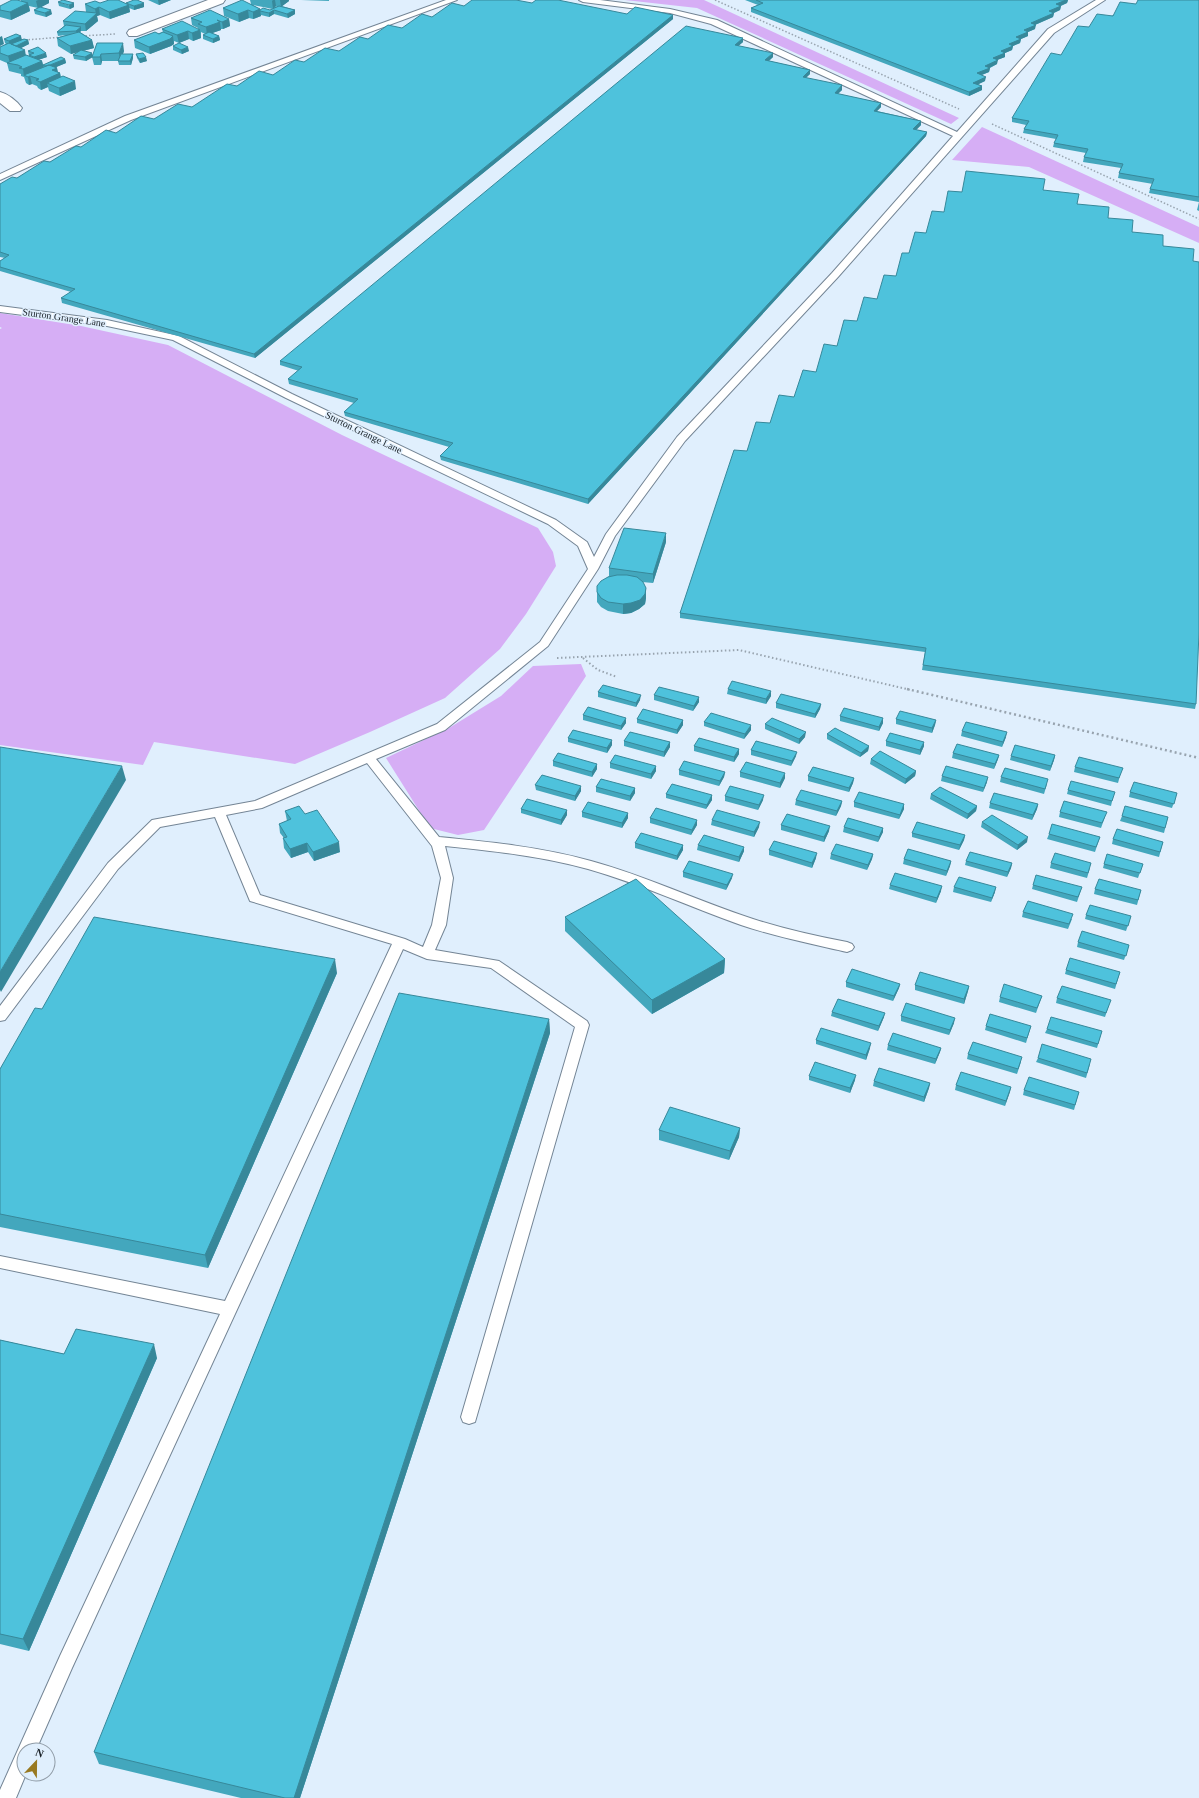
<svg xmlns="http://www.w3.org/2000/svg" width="1199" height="1798" viewBox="0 0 1199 1798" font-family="'Times New Roman',serif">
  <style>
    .green { fill: #d6aef5 }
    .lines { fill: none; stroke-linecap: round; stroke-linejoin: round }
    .lane-casing { stroke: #748595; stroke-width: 2 }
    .street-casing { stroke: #748595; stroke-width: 2 }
    .path-far2 { stroke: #98a4af; stroke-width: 1.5; stroke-dasharray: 1.5 2; stroke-linecap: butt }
    .path-far1 { stroke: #98a4af; stroke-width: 2; stroke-dasharray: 1.5 2.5; stroke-linecap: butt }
    .path { stroke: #98a4af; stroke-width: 2.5; stroke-dasharray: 2 3; stroke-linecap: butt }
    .lane { fill: #fff; fill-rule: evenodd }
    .street { fill: #fff; fill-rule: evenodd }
    .wall { fill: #43a7bd; fill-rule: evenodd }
    .shaded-wall { fill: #37889a }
    .building { fill: #4ec2dc; stroke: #37889a }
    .labels { text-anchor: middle; stroke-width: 3; stroke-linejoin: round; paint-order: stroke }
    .far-street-label { font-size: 10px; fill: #181f25; stroke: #e0effd }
  </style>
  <rect width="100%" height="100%" fill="#e0effd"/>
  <path class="green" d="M625,0H704L959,118L951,124L697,8Z
    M982,127L1199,227V243L1029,167L952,160Z
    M0,313L81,326L168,345L342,435L538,528L553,552L556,566L526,614L500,649L445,698L370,732L295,764L154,742L143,765L0,745V329L2,328L0,327Z
    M581,664L586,676L484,830L458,835L430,828L386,758L449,728L501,696L533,666Z"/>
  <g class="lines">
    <defs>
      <path id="lane" d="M446,0H457L131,120L0,180V174L125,116Z
        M579,0H600L670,9L717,20L957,132L1048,29L1096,0H1105L1054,33L838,277L685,441L615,536L598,569L548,646L445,730L376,759L439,837C490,842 541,847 591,861C646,876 698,901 753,919C784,929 815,936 847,942L852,944L854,947L852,950L847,952C812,944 776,937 741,925C690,907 641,884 588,869C541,856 493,851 445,846L453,878L446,925L435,950L499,961L587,1021L589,1025L475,1422L469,1424L463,1422L461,1417L575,1027L491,968L427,959L403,949L72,1668L36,1750H24V1774H26L16,1798H0V1790L60,1656L220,1314L0,1268V1256L225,1301L392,944L250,901L215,817L160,827L118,869L5,1020L0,1021V1006L108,863L152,820L255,801L437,724L540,642L588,569L578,546L548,524L286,398L173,340L107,326L0,312V306L107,320L179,336L292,394L556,520L587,542L594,557L606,534L677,437L832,273L953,136L711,24L670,13L583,2ZM367,763L432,846L441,878L432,925L423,947L405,939L260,895L226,815L262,808Z"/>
      <path id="street" d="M208,0H225L223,3L137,36H129L127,33L129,30Z
        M0,92C8,94 17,101 22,108L20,111H10L0,103Z"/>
    </defs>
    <use href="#lane" class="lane-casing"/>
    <use href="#street" class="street-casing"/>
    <path class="path-far2" d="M715,0L959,109
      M82,36L115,34
      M25,40L63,37
      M992,124L1199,219"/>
    <path class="path-far1" d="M557,658L739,650L911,690
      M583,658L598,670L617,677"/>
    <path class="path" d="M907,689L1199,758"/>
    <use href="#lane" class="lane"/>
    <use href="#street" class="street"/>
  </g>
  <path class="wall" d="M21,0H49V3L40,7L52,14L46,17L35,14L34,10L38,8L29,6L30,11L11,20L0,17V6L21,1Z
    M148,0H171L159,5Z
    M250,0H289V1L282,6L295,10V14L288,18L274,14L269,17L261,15V16L253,19L249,18L239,22L224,16L223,8L251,4ZM253,5L273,9L276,6H277L270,10H260V9Z
    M301,0H329V1Z
    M745,0H1068L1067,3L1061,6L1060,10L1054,13L1053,17L1035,25V29L1028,32V36L1021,39L1020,43L1013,46L1012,50L1005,53V57L997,60V64L990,68L989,72L982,75L985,81L978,84L982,86V90L969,96L751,12V8L758,5Z
    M1199,0V202L1149,193L1150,189L1153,184L1118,178L1119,173L1121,168L1083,162L1084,157L1086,153L1053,147L1054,143L1056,139L1023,133L1024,129L1026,125L1012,122V118L1061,55L1089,27L1136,4Z
    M58,2L74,7L70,9L59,6Z
    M100,3L126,4L144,7L134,10L129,8L130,12L110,19L100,15L97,16L98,21L86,31H81L80,32L92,40L94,48L83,51L93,55L124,51L123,54H133V58L131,65H119L118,61H102L101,65H94L92,57L86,61L74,59L73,55L77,52L71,54L58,46L57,38L66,35L58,36L57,32L64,26L63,21L86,12L85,4Z
    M532,3L627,14L673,15V19L255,358L62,303L61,298L71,292L0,271V261L5,258L0,257V184L17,178L50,162L81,147L116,133L154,119L192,107L237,86L273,75L304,62L339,51L368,39L402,28L432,17L464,6Z
    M191,18L229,19L230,26L223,29H221V30L212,33L219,36L220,40L213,43L203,39V35L205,34L201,32V38L193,41L189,39L179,43L174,41V44L171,46L150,54L135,48L134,40L163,32L162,29H198V28L192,25Z
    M21,36V39L28,40L29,44L21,48L26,55L29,56L28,51L47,57L38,60L42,61L43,65L65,59L66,63L56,67L57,68L58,73H60L61,77L76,89L60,96L49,91L48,87L41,90L38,88L37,86L32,84L29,85L26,83L24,77L21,76V74L9,71L7,63L0,60V47L6,44L5,43L4,39Z
    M743,38V42L738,46L773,57L769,61L810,70V74L806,78L842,90L838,94L881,103V107L877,111L921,121V125L916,130L927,132L926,136L588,504L441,460L440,456L449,447L345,416L344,412L354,403L289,384L288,379L299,371L280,365V361Z
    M173,46L189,51L182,54L173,50Z
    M136,54L147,61L140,63L137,58Z
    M1043,190L1077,204L1108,218L1132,232L1163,246L1193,261L1196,704L1195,709L922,670L925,652L680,618V613L747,451L770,423L794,397L816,372L857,321L877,299L896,276L909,253L944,212L962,192Z
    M1199,202V211L1197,210Z
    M666,542L653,583L642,582L646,588V598L645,604L639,609L631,613L623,614L608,611L601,607L597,602V586L609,576V568Z
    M728,689L771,696L766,704L727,694Z
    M598,692L640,700L636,707L598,697Z
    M654,695L699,702L693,711L654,700Z
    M776,703L821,704L820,709L815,718L776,708Z
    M583,715L626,723L621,730L583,720Z
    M840,716L883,723L879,731L840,721Z
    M637,719L683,720V725L677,734L637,723Z
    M896,719L936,720L935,725L932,733L896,724Z
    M704,722L751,730L744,739L704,726Z
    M765,724L805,737L799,744L765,729Z
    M962,731L1006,737L1002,747L961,736Z
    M827,734L869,746L868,751L860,757L827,739Z
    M568,738L612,745L607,753L568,742Z
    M624,741L670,742V747L664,757L624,746Z
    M886,741L924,746L920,755L886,746Z
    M694,746L739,749V754L734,762L694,751Z
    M751,750L796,756L791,766L751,755Z
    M953,753L999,755L998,759L994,769L952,758Z
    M1055,755L1054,760L1050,771L1010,760L1011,756Z
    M871,759L916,771L915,776L905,784L870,764Z
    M553,761L597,769L592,777L553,766Z
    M610,763L656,771L651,779L610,768Z
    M1075,767L1121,772L1118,783L1074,772Z
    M679,770L725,772L724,777L719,786L679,775Z
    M740,772L785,778L780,788L740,777Z
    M808,776L854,778L853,783L849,792L808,781Z
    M942,776L987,782L983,792L941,781Z
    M1001,777L1047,784L1044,794L1000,782Z
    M535,785L581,791L575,801L536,790Z
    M596,787L635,788V793L630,801L596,792Z
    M1068,790L1113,797L1111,806L1067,794Z
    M1130,792L1177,793L1172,808L1129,797Z
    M666,794L712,795V800L706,809L666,798Z
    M931,794L977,806L976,811L967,819L930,799Z
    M725,796L763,800L758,810L725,801Z
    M796,800L842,801L841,806L836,816L795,805Z
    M854,802L904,809L899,819L854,807Z
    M990,803L1038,804L1037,809L1032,820L989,808Z
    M521,809L567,810V815L561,825L521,813Z
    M285,811L305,814L340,852L314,861L308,852L291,858L284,848L283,838H284L280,833L279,824L287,821Z
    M582,812L628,813V818L622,828L582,817Z
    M1060,812L1105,817L1101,828L1059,817Z
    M1122,816L1168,817L1164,833L1120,821Z
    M650,818L697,820V825L691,835L650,823Z
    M712,820L759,827L754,837L711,825Z
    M982,822L1027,842L1017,850L981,827Z
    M781,825L829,831L824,842L781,830Z
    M844,827L883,828V832L878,842L843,832Z
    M912,833L965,835L964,840L959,850L912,837Z
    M1049,834L1100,837L1095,852L1047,839Z
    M1113,839L1163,842L1159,857L1112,844Z
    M635,843L683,845V850L677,860L635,848Z
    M698,845L744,851L739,862L697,850Z
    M769,850L816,858L812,868L769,855Z
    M831,854H873L872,859L867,870L830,859Z
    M904,859L951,861L950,866L946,876L903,864Z
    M966,861L1012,863L1011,868L1007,877L965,865Z
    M1051,863L1090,868L1087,878L1050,868Z
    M1104,864H1143L1138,878L1103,868Z
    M683,872L732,878L726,890L683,877Z
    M890,885L941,891L936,903L889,889Z
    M1033,885L1082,887L1077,902L1032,889Z
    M954,887L995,892L991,902L953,892Z
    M1095,889L1141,890L1137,905L1094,894Z
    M1023,912L1072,919L1068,929L1022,917Z
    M1086,915L1131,916L1126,931L1085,919Z
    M565,917L725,959L724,973L652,1014L565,931Z
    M1078,942L1129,945L1124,960L1077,947Z
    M1066,970L1120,972L1115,989L1065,974Z
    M337,973L208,1268L0,1227V1069L42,1009Z
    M846,982L900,984L899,988L893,1001L846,987Z
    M915,985L969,986L968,991L964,1004L915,990Z
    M1042,996L1036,1013L999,1002L1000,997Z
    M1057,998L1109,1005L1105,1017L1056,1003Z
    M832,1012L884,1017L878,1031L831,1016Z
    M901,1016L954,1023L949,1035L901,1021Z
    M549,1019L550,1033L300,1798H241L99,1764L94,1752Z
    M986,1026H1031L1026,1043L985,1030Z
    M1047,1029L1102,1031L1097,1048L1045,1033Z
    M816,1040L870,1048L866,1060L816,1044Z
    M888,1045L941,1048L940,1052L935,1064L887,1050Z
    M968,1054L1021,1062L1017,1074L967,1059Z
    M1038,1058L1090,1064L1086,1078L1036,1062Z
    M809,1076L855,1080L850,1093L809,1080Z
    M874,1081L930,1083L929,1088L924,1102L873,1086Z
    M956,1085L1011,1087L1005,1106L955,1090Z
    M1024,1090L1079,1092L1074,1110L1023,1095Z
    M740,1128L739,1137L729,1160L659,1140V1130Z
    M0,1340L64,1354L157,1358L29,1651L0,1644Z"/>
  <path class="shaded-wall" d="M38,0H49V3L38,9L36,1Z
    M158,0H171L159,5Z
    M273,0H275L276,6L273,9L272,1Z
    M280,0H289V1L281,7Z
    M1066,0H1068L1067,3L1055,8L1056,4Z
    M28,3L30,11L11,20L10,12Z
    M74,3V7L70,9L69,5Z
    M144,3V7L134,10V6Z
    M129,5L130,12L110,19L109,12Z
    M1061,6L1060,10L1049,15V11Z
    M99,7L100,15L97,16L98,21L86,31L85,24L96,14L95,9Z
    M260,9L261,16L253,19V12Z
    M51,10L52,14L46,17L45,13Z
    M248,10L249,18L239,22L238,14Z
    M274,10V14L269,17V13Z
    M295,10V14L288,18L287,14Z
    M1054,13L1053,17L1030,27L1031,23Z
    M673,15V19L255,358L254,354Z
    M229,19L230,26L223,29L222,22Z
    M220,22L221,30L207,35L206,27Z
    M1036,25L1035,29L1028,32V36L1021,39L1020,43L1013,46L1012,50L1005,53V57L992,62L993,58L1024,30Z
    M81,27V31L77,35L76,31Z
    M200,30L201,38L193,41L192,33Z
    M188,31L189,39L179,43L177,35Z
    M2,36L4,44L0,46V37Z
    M21,36L22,40L9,45V41Z
    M173,36L174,44L171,46L150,54L149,47Z
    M219,36L220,40L213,43V39Z
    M743,38V42L735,49V45Z
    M28,40L29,44L17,50L16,46Z
    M92,40L94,48L71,54L70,46Z
    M123,43L124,51L120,61L119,53Z
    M188,47L189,51L182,54L181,50Z
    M25,50L26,57L10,63L8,56Z
    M46,53L47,57L35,61L34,57Z
    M92,53L93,57L86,61L85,57Z
    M773,53V57L765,64V60Z
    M101,54L102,61L101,65L100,57Z
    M133,54V58L131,65L130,61Z
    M146,57L147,61L140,63L139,59Z
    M65,59L66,63L47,71L46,67Z
    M998,60L997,64L987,69L990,68L989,72L976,77L977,73L985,66Z
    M42,61L44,69L24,75V77L23,69Z
    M57,68L58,74L60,73L61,81L47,83L48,87L41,90L40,82L52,70Z
    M810,70V74L802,81L803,77Z
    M30,76L32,84L29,85L28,77Z
    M986,77L985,81L973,87V83Z
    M75,81L76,89L60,96L59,88Z
    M842,85V90L834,97L835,93Z
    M982,86V90L969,96V92Z
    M881,103V107L873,115L874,111Z
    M921,121V125L913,133V129Z
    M927,132L926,136L588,504V499Z
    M666,533V542L653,583V574Z
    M646,588V598L645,604L639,609L631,613L623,614V604Z
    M771,691V696L766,704V699Z
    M641,695L640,700L636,707V703Z
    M699,697V702L693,711L694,706Z
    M821,704L820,709L815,718V714Z
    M626,718V723L621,730V726Z
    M883,718V723L879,731V727Z
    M683,720V725L677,734V730Z
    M936,720L935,725L932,733V728Z
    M751,725V730L744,739L745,734Z
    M806,732L805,737L799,744V739Z
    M1007,732L1006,737L1002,747L1003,742Z
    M612,740V745L607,753V748Z
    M670,742V747L664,757V752Z
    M924,742V746L920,755V750Z
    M869,746L868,751L860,757L861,753Z
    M739,749V754L734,762V757Z
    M797,752L796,756L791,766L792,761Z
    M999,755L998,759L994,769L995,764Z
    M1055,755L1054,760L1050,771L1051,766Z
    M597,764V769L592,777V772Z
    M122,766L126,780L1,992L0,990V972Z
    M656,766V771L651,779V774Z
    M916,771L915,776L905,784L906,779Z
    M725,772L724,777L719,786L720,781Z
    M785,773V778L780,788V783Z
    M988,777L987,782L983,792L984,788Z
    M854,778L853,783L849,792V788Z
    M581,786V791L575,801V796Z
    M635,788V793L630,801V796Z
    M712,795V800L706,809L707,805Z
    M764,795L763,800L758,810L759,805Z
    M842,801L841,806L836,816L837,811Z
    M904,804V809L899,819L900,815Z
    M1038,804L1037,809L1032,820L1033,815Z
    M977,806L976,811L967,819L968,814Z
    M567,810V815L561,825V820Z
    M628,813V818L622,828V823Z
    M697,820V825L691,835L692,830Z
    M760,822L759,827L754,837V832Z
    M830,826L829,831L824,842V837Z
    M883,828V832L878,842L879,837Z
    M965,835L964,840L959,850L960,845Z
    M1028,837L1027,842L1017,850L1018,845Z
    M339,842L340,852L314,861L313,852Z
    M307,843L308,852L291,858L290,849Z
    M683,845V850L677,860V856Z
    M744,847V851L739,862V857Z
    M817,853L816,858L812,868V863Z
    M873,854L872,859L867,870L868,865Z
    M951,861L950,866L946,876L947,871Z
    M1012,863L1011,868L1007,877L1008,872Z
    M733,874L732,878L726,890L727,885Z
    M942,886L941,891L936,903L937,898Z
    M996,887L995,892L991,902L992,898Z
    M335,959L337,973L208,1268L205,1255Z
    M725,959L724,973L652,1014V1000Z
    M900,984L899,988L893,1001L894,996Z
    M969,986L968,991L964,1004V999Z
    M885,1013L884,1017L878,1031L879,1026Z
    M955,1018L954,1023L949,1035L950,1030Z
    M549,1019L550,1033L300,1798H294Z
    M871,1043L870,1048L866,1060V1055Z
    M941,1048L940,1052L935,1064L936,1059Z
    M856,1075L855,1080L850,1093V1088Z
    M930,1083L929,1088L924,1102V1097Z
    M1011,1087L1010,1092L1005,1106L1006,1101Z
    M740,1128L739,1137L729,1160L730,1151Z
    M154,1344L157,1358L29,1651L23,1639Z"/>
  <path class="building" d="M12,0H17L28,3L10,12L0,10V6Z
    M63,0L74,3L69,5L58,2Z
    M109,0H118L129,5L109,12L99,7L95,9L85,4L95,1L100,3Z
    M134,0H137L144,3L134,6L126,3Z
    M242,0L260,9L253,12L248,10L238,14L223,8Z
    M472,0H516L532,3L536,0H558L627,14L635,7L673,15L254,354L61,298L75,289L0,267V261L9,255L0,252V184L12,177L17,178L44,161L50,162L76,146L81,147L106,130L116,133L141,116L154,119L178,104L192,107L227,84L237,86L259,71L273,75L295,60L304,62L325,48L339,51L360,37L368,39L388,25L402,28L422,14L432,17L452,3L464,6Z
    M756,0H1066L1056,4L1061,6L1049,11L1054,13L1031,23L1036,25L1024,30L1028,32L1016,37L1021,39L1009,44L1013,46L1001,51L1005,53L993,58L998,60L985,66L990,68L977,73L986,77L973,83L982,86L969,92L751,8L763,3Z
    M1138,0H1199V197L1150,189L1154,179L1119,173L1123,164L1084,157L1088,149L1054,143L1058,135L1024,129L1029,121L1012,118L1051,53L1061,55L1078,26L1089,27L1097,14L1113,16L1120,2L1136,4Z
    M279,6L295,10L287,14L274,10L269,13L260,11V10L263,8L270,10Z
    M40,7L51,10L45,13L34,10Z
    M210,10L229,19L222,22L217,20L220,22L206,27L198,24L202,22L191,18Z
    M75,11L97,13L85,24L63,21Z
    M182,21L200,30L192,33L188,31L177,35L162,29Z
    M66,25L81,27L76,31L57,32Z
    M686,26L743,38L735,45L773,53L765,60L810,70L803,77L842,85L835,93L881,103L874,111L921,121L913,129L927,132L588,499L440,456L453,443L344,412L358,399L288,379L302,367L280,361Z
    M79,32L92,40L70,46L57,38Z
    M155,32L159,34L163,32L173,36L170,39L149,47L134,40Z
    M209,32L219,36L213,39L203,35Z
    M16,34L21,36L9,41L4,39Z
    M24,39L28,40L16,46L11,44Z
    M9,43L25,50L8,56L0,53V47Z
    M97,43H123L119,53L101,54L100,57H92Z
    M179,43L188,47L181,50L173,46Z
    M38,47L46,53L34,57L29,55L34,53L28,51Z
    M81,50L92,53L85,57L73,55Z
    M143,53L146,57L139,59L136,54Z
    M121,54H133L130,61H118Z
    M26,55L42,61L23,69L19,68L22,67L18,65L7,63Z
    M61,57L65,59L50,65H49L45,66L43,65Z
    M49,65L57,68L52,70L60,73L40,82L36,80L39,79L30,76L28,77L24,75Z
    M63,76L75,81L59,88L47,83Z
    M966,171L1045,179L1043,190L1079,194L1077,204L1109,207L1108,218L1133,220L1132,232L1163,235V246L1194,249L1193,261L1199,262V632L1196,704L923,665L926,648L680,613L734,450L747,451L756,422L770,423L779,395L794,397L803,370L816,372L824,344L837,346L844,320L857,321L864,297L877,299L884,275L896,276L902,253H909L915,232L926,233L932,211L944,212L948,191L962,192Z
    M624,528L666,533L653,574L609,568Z
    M617,575H627L637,577L643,582L646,588L645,594L640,600L631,603L623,604L608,602L601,598L597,592V586L601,581L608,577Z
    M732,681L771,691L766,699L728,689Z
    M603,685L641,695L636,703L598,692Z
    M659,687L699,697L694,706L654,695Z
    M781,694L821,704L815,714L776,703Z
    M588,707L626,718L621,726L583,715Z
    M844,708L883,718L879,727L840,716Z
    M643,709L683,720L677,730L637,719Z
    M900,711L936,720L932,728L896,719Z
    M711,713L751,725L745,734L704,722Z
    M772,718L806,732L799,739L765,724Z
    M966,722L1007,732L1003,742L962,731Z
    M835,728L869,746L861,753L827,734Z
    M573,730L612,740L607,748L568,738Z
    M630,732L670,742L664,752L624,741Z
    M890,733L924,742L920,750L886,741Z
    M699,738L739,749L734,757L694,746Z
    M756,741L797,752L792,761L751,750Z
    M957,744L999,755L995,764L953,753Z
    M1015,745L1055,755L1051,766L1011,756Z
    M0,747L122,766L0,972Z
    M880,751L916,771L906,779L871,759Z
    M558,753L597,764L592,772L553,761Z
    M615,755L656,766L651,774L610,763Z
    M1079,757L1123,768L1119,778L1075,767Z
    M684,761L725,772L720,781L679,770Z
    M746,762L785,773L780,783L740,772Z
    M946,766L988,777L984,788L942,776Z
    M813,767L854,778L849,788L808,776Z
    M1005,768L1048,779L1045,789L1001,777Z
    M542,775L581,786L575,796L535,785Z
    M601,779L635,788L630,796L596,787Z
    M1071,781L1115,792L1112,801L1068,790Z
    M1134,782L1177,793L1174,804L1130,792Z
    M672,784L712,795L707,805L666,794Z
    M730,786L764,795L759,805L725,796Z
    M940,787L977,806L968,814L931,794Z
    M801,790L842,801L837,811L796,800Z
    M859,792L904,804L900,815L854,802Z
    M994,793L1038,804L1033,815L990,803Z
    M527,799L567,810L561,820L521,809Z
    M1064,801L1107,812L1102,823L1060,812Z
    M588,802L628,813L622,823L582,812Z
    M299,806L305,814L317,810L339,842L313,852L307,843L290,849L283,838L287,837L279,824L291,819L285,811Z
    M1125,806L1168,817L1165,828L1122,816Z
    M656,808L697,820L692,830L650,818Z
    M717,810L760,822L754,832L712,820Z
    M787,814L830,826L824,837L781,825Z
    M992,815L1028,837L1018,845L982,822Z
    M848,818L883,828L879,837L844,827Z
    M917,822L965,835L960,845L912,833Z
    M1052,824L1100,837L1096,847L1049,834Z
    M1117,829L1163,842L1160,852L1113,839Z
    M641,833L683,845L677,856L635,843Z
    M704,835L744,847L739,857L698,845Z
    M774,841L817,853L812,863L769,850Z
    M836,844L873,854L868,865L831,854Z
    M908,849L951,861L947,871L904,859Z
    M970,852L1012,863L1008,872L966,861Z
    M1055,853L1091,863L1088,873L1051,863Z
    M1107,854L1143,864L1140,873L1104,864Z
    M689,861L733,874L727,885L683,872Z
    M895,873L942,886L937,898L890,885Z
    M1036,875L1082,887L1078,897L1033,885Z
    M959,877L996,887L992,898L954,887Z
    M636,879L725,959L652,1000L565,917Z
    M1099,879L1141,890L1138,900L1095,889Z
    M1028,901L1073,914L1069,924L1023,912Z
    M1090,905L1131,916L1128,926L1086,915Z
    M94,917L335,959L205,1255L0,1214V1069L35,1008L42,1009Z
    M1082,931L1129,945L1126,956L1078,942Z
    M1070,958L1120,972L1116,984L1066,970Z
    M852,969L900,984L894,996L846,982Z
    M920,972L969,986L964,999L915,985Z
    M1004,984L1042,996L1037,1008L1000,997Z
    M1062,986L1111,1000L1106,1013L1057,998Z
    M399,993L549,1019L294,1798H285L94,1752Z
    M838,999L885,1013L879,1026L832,1012Z
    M906,1003L955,1018L950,1030L901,1016Z
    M990,1014L1031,1026L1027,1038L986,1026Z
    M1051,1017L1102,1031L1098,1044L1047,1029Z
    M821,1028L871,1043L866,1055L816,1040Z
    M893,1033L941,1048L936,1059L888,1045Z
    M973,1042L1022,1057L1018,1069L968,1054Z
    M1042,1044L1091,1059L1087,1073L1038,1058Z
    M815,1062L856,1075L850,1088L809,1076Z
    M879,1068L930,1083L924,1097L874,1081Z
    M961,1072L1011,1087L1006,1101L956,1085Z
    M1029,1077L1079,1092L1075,1105L1024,1090Z
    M670,1107L740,1128L730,1151L659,1130Z
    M76,1329L154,1344L23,1639L0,1634V1340L64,1354Z"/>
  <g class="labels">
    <g class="far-street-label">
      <text transform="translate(64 317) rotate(8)" y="4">Sturton Grange Lane</text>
      <text transform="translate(364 432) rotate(26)" y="4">Sturton Grange Lane</text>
    </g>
  </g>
  <g transform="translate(36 1762) rotate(22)"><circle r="19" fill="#e0effd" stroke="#909ca7"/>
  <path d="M0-3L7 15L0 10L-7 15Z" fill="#987921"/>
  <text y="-6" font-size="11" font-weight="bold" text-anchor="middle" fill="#181f25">N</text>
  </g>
</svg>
